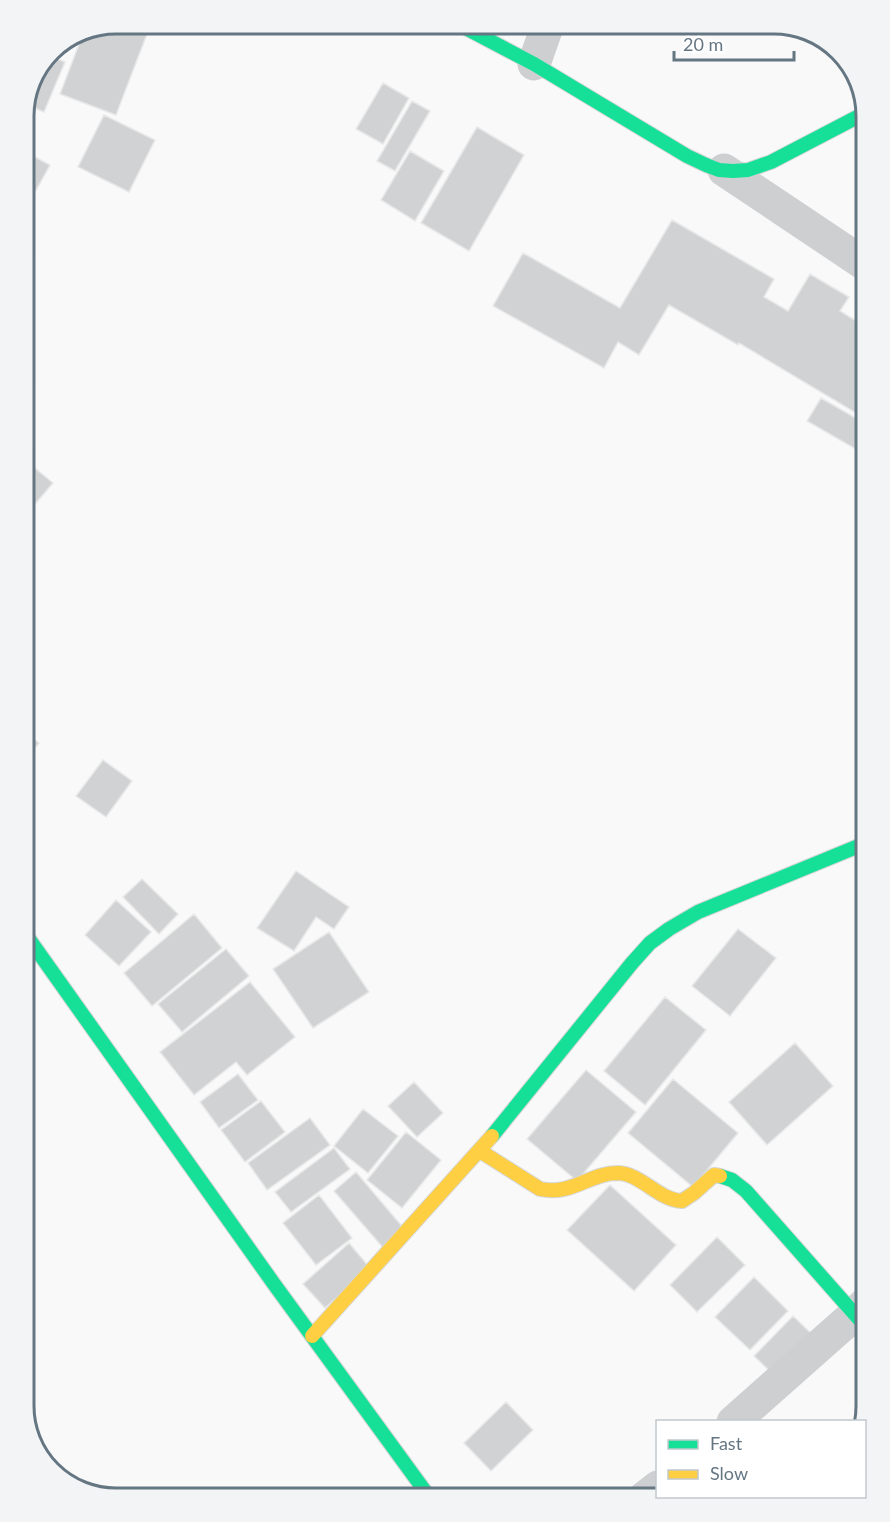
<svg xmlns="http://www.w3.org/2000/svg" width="890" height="1522" font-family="Lato,sans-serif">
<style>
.building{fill:#d0d2d3;stroke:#e8e8e8;stroke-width:1.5}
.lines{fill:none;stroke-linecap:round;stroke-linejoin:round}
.fast-casing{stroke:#d5d6d7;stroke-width:16}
.slow-casing{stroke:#d5d6d7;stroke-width:16}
.street{stroke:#cecfd0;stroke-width:33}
.fast{stroke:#16e098;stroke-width:14}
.slow{stroke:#ffcf43;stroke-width:14}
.rim{fill:none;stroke:#657683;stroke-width:3}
</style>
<rect width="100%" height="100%" fill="#f9f9f9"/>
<path class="building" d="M117,24H121L147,34L116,115L60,94L81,39Z
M49,55L65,62L44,112L27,105Z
M383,83L409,98L383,144L356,129Z
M412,101L430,111L395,171L377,161Z
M104,115L155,140L129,192L78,167Z
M477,127L524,155L469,251L421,223Z
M24,151L50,165L24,212Z
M410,151L444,171L415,221L381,200Z
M672,220L774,279L764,297L788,311L810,274L849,297L840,311L866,327V419L739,343L738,345L669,305L639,355L618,342L604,368L493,306L523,253L620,308Z
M821,398L866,424V455L807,421Z
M24,459L53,483L24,517Z
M24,731L39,743L24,761Z
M103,760L132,781L106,817L76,796Z
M296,871L349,907L334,929L316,917L294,951L257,928Z
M142,879L178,914L159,934L123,897Z
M116,900L151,932L119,966L85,935Z
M194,914L222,948L152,1006L124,973Z
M738,929L776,958L730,1016L692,986Z
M329,932L369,992L313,1028L273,969Z
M226,949L249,976L182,1032L158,1004Z
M250,982L295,1037L247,1075L236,1062L194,1095L160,1052Z
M665,997L706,1030L645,1105L604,1071Z
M795,1043L833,1086L767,1145L729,1102Z
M586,1070L636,1112L577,1181L527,1139Z
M238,1074L258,1100L219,1128L200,1102Z
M673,1079L738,1133L693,1187L628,1133Z
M414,1082L443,1113L417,1137L388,1106Z
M261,1101L285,1132L245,1162L221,1130Z
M363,1109L398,1136L368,1173L334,1146Z
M310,1118L330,1145L267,1190L248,1163Z
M406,1132L441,1160L402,1208L367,1180Z
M334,1148L350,1169L291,1212L275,1192Z
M356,1172L406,1231L385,1250L334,1191Z
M610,1185L676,1245L634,1291L567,1230Z
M319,1195L352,1238L316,1265L283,1223Z
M717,1237L745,1265L697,1312L670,1285Z
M349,1243L370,1268L325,1308L303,1284Z
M754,1277L788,1311L750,1350L715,1317Z
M793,1316L817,1339L778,1379L754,1356Z
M866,1397V1406L863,1417L855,1410Z
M506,1402L533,1430L491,1471L464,1443Z
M689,1496H749L751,1498H688Z"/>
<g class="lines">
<defs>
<path id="fast" d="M458,24L534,64L687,156L706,165L719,170L733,171L748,170L771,162L865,113
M24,932L274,1284L430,1498
M492,1136L632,963L650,943L669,929L698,912L866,843
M720,1176L732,1180L746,1191L866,1327"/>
<path id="slow" d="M480,1151L540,1189C572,1196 589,1173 618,1173C642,1174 658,1200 682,1201L694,1193L714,1175L720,1176
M312,1336L492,1136"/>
</defs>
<use href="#fast" class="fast-casing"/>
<use href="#slow" class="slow-casing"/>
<path class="street" d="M534,64L548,24
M724,170L866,265
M733,1422L854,1315L866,1303
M644,1498L658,1487"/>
<use href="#fast" class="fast"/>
<use href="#slow" class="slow"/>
</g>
<path d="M0 0H890V1522H0ZM116 34H774A82 82 0 0 1 856 116V1406A82 82 0 0 1 774 1488H116A82 82 0 0 1 34 1406V116A82 82 0 0 1 116 34Z" fill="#f3f4f5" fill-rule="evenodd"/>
<path class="rim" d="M116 34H774A82 82 0 0 1 856 116V1406A82 82 0 0 1 774 1488H116A82 82 0 0 1 34 1406V116A82 82 0 0 1 116 34Z"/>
<rect x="656" y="1420" width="210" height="78" fill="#ffffff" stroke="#c1c8cd" stroke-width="1.5"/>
<rect x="668" y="1440" width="30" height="9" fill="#16e098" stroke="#c1c8cd" stroke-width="1.5"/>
<text x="710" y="1450" font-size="18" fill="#657683">Fast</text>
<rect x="668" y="1470" width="30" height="9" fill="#ffcf43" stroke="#c1c8cd" stroke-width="1.5"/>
<text x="710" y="1480" font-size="18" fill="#657683">Slow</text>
<path d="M674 51v9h120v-9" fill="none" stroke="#657683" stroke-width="3"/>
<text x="683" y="51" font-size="18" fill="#657683" stroke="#ffffff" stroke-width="4.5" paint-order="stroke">20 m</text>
</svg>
